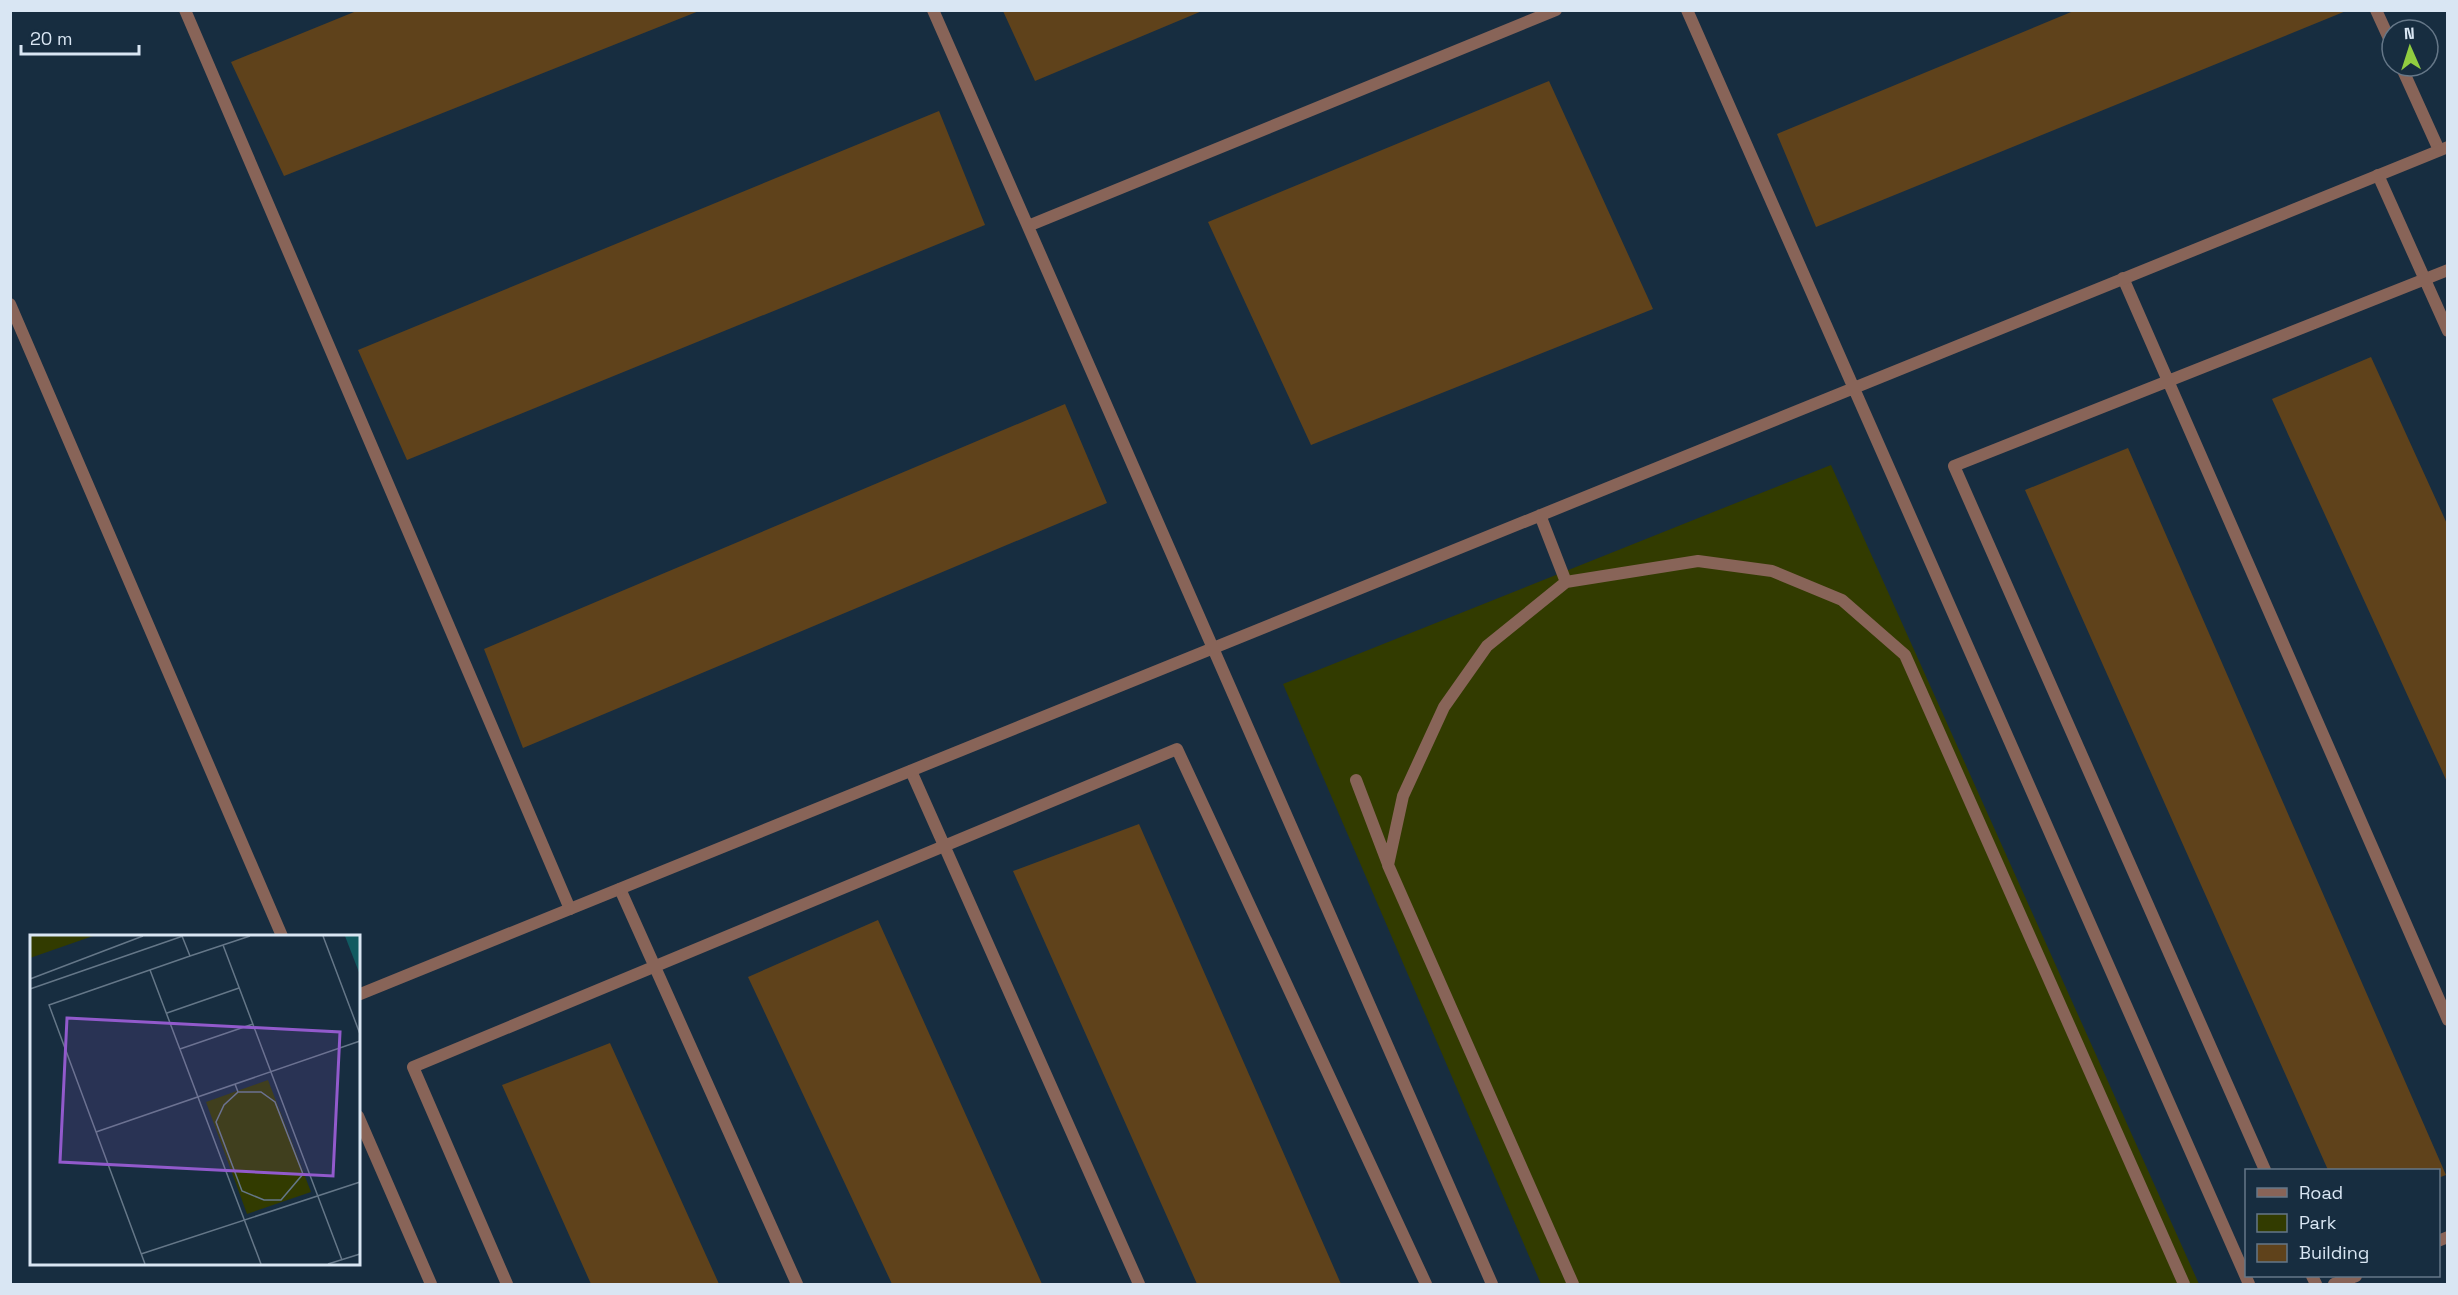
<svg xmlns="http://www.w3.org/2000/svg" width="2458" height="1295" font-family="'Space Grotesk',sans-serif">
<style>
.green{fill:#323b00}
.building{fill:#5f421b}
.lines{fill:none;stroke-linecap:round;stroke-linejoin:round}
.service{stroke:#886458;stroke-width:12}
.minor{stroke:#886458;stroke-width:12}
.inset-road{fill:none;stroke:#657788;stroke-width:1.5}
.view{fill:#925acc;fill-opacity:0.15;stroke:#925acc;stroke-width:3}
.inset-edge{fill:none;stroke:#d9e6f3;stroke-width:3}
</style>
<rect width="100%" height="100%" fill="#172d40"/>
<path class="green" d="M1831,465L2199,1284H1541L1283,684Z"/>
<path class="building" d="M359,10H699V11L284,176L231,62Z
M2076,10L2346,11L1816,227L1777,134Z
M1003,11H1202L1035,81Z
M1549,81L1653,309L1311,445L1208,222Z
M939,111L985,225L407,460L358,350Z
M2371,357L2448,526V784L2272,399Z
M1065,404L1107,503L523,748L484,649Z
M2128,448L2446,1175L2438,1178V1170H2328L2025,490Z
M1139,824L1341,1284H1197L1013,871Z
M878,920L1042,1284H892L748,977Z
M610,1043L719,1284H591L502,1085Z"/>
<g class="lines">
<path class="service" d="M185,10L570,909
M2376,10L2392,45
M2401,66L2439,150
M2378,175L2448,331
M2123,278L2448,1020
M911,771L1139,1284
M620,889L797,1284
M2265,1170L1954,466L2448,270
M2438,1241L2448,1237
M2312,1276L2316,1284
M507,1284L413,1067L1177,749L1426,1284
M2334,1284L2356,1276"/>
<path class="minor" d="M933,10L1492,1284
M1687,10L2249,1284
M1028,226L1556,10
M10,304L282,936
M1540,515L1566,582
M1356,780L1388,864
M358,995L2448,147
M358,1116L431,1284
M1573,1284L1388,865L1403,796L1444,707L1487,646L1566,582L1698,561L1772,571L1842,600L1905,655L2184,1284"/>
</g>
<g transform="translate(30 935)">
<rect width="330" height="330" fill="#172d40"/>
<path d="M0,1H63L0,23ZM238,145L281,257L217,279L176,167Z" fill="#323b00"/>
<path d="M315,1H330V40Z" fill="#115a61"/>
<path class="inset-road" d="M293,1L330,99M193,10L312,325M160,21L220,1M120,35L231,329M0,44L113,1M0,54L153,1M137,78L209,53M150,114L223,89M205,149L208,157L194,170L186,187L212,256L234,265H251L273,239L245,167L231,157H208M66,197L330,106M111,319L330,247M115,329L19,70L160,21L152,1M298,329L330,319"/>
<path class="view" d="M37,83L310,97L303,241L30,227Z"/>
<rect width="330" height="330" class="inset-edge"/>
</g>
<rect width="2458" height="1295" fill="none" stroke="#d9e6f3" stroke-width="24"/>
<rect x="2245" y="1169" width="195" height="108" fill="#172d40" stroke="#657788" stroke-width="1.5"/>
<rect x="2257" y="1188" width="30" height="9" fill="#886458" stroke="#657788" stroke-width="1.5"/>
<text x="2299" y="1199" font-size="18" fill="#d9e6f3">Road</text>
<rect x="2257" y="1214" width="30" height="18" fill="#323b00" stroke="#657788" stroke-width="1.5"/>
<text x="2299" y="1229" font-size="18" fill="#d9e6f3">Park</text>
<rect x="2257" y="1244" width="30" height="18" fill="#5f421b" stroke="#657788" stroke-width="1.5"/>
<text x="2299" y="1259" font-size="18" fill="#d9e6f3">Building</text>
<g transform="translate(2410 48) rotate(357)"><circle r="28" fill="#172d40" stroke="#657788" stroke-width="1.5"/>
<path d="M0-4.5L10 22L0 15L-10 22Z" fill="#91cd40"/>
<text y="-9" font-size="16" font-weight="bold" text-anchor="middle" fill="#d9e6f3">N</text>
</g>
<path d="M21 45v9h118v-9" fill="none" stroke="#d9e6f3" stroke-width="3"/>
<text x="30" y="45" font-size="18" fill="#d9e6f3" stroke="#172d40" stroke-width="4.5" paint-order="stroke">20 m</text>
</svg>
